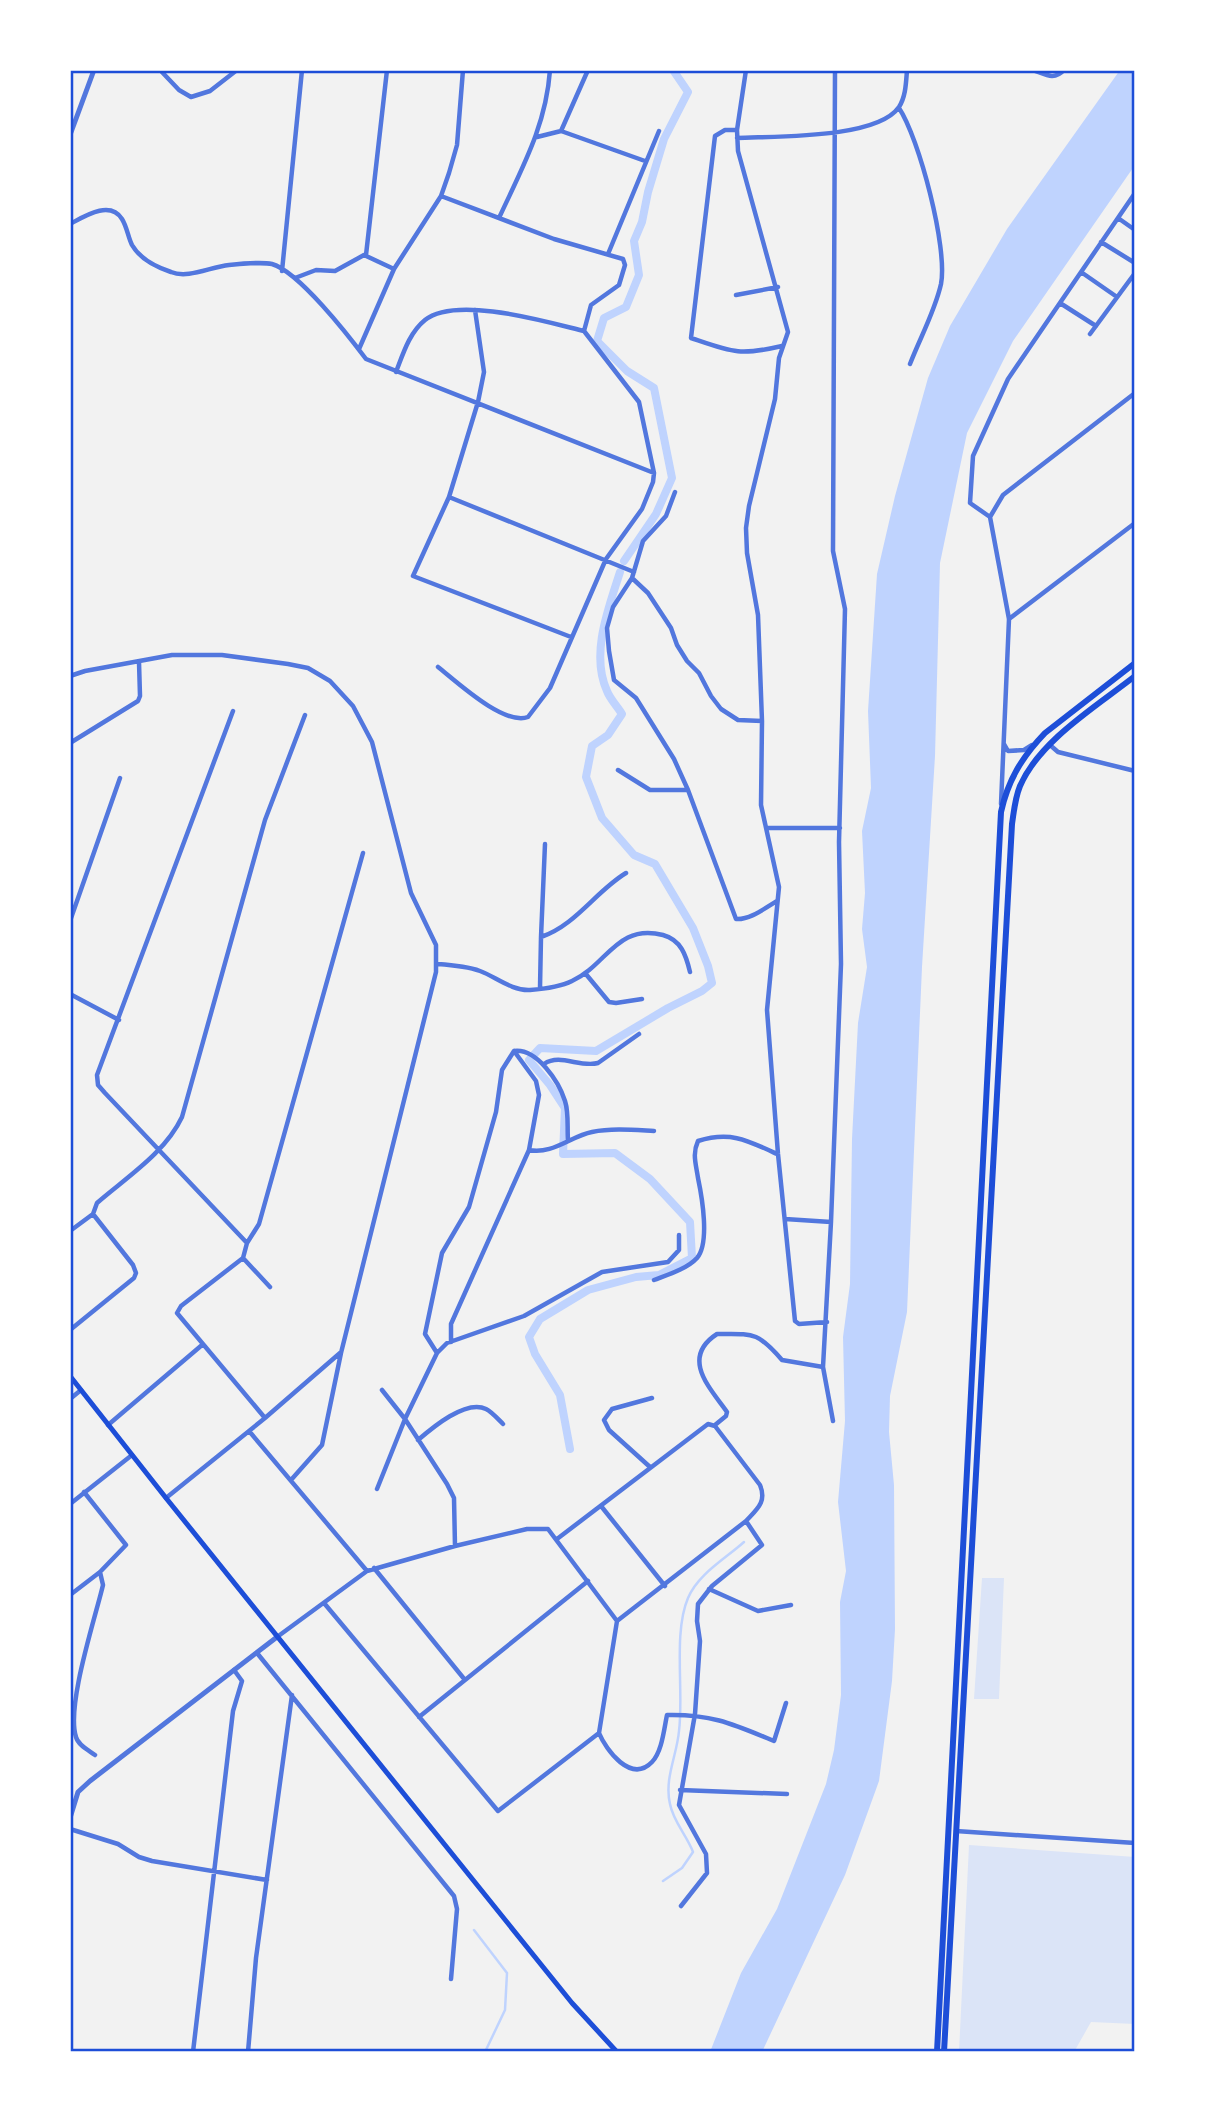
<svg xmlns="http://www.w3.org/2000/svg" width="1205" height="2122" font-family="'PT Sans',sans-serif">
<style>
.green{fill:#dbe4f7}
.water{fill:#bfd3fe}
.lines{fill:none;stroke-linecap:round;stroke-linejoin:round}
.stream{stroke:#bfd3fe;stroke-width:2.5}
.canal{stroke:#bfd3fe;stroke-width:8}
.minor{stroke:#5277de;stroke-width:4.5}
.tertiary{stroke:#5277de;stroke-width:5}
.secondary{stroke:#1d4ed8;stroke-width:5}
.primary{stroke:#1d4ed8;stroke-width:6}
.neatline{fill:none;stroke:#1d4ed8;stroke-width:2.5}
</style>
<rect width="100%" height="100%" fill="#f2f2f2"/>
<path class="green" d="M982,1578H1004L999,1699H974Z
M969,1845L1135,1857V2024L1091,2022L1074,2052H959Z"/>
<path class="water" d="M1120,70H1135V165L1013,341L967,433L940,563L935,756L922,967L907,1312L890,1396L889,1432L894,1485L895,1629L892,1681L879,1781L845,1875L762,2052H710L741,1973L777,1909L826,1784L834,1750L841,1695L840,1602L846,1571L838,1502L845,1421L843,1337L850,1284L852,1139L858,1023L867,967L862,929L865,893L862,831L871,788L868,711L877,574L895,496L928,378L950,326L1007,229Z"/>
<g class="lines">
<path class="stream" d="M663,1881L682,1868L693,1852C687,1836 673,1821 670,1804C664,1779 677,1755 679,1731C684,1692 673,1633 688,1598C698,1574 725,1559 744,1542
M474,1930L507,1973L505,2010L485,2052"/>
<path class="canal" d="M624,561L656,514L672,478L654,388L627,371L597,341L604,318L626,307L639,275L634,241L642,222L648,192L664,139L688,92L673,70
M570,1449L560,1395L535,1354L529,1337L540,1319L588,1290L636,1277L659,1275L692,1258L690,1222L650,1179L615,1153L563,1154L565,1108L550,1085L529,1060L540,1048L596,1051L668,1008L702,991L712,983L708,966L693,928L655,864L634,855L602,818L586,777L592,746L608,735L622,714C617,706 610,699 607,691C590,654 609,607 620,572"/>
<path class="minor" d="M746,70L737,130L738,151L788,332L779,358L775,399L749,506L746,528L747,553L758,615L762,721L761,805L779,887L767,1010L778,1154L795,1321L799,1324L827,1322
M1033,70C1045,74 1054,81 1064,70
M161,71L179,90L191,97L210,91L237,70
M899,108C919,138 948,248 941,284C935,311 920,338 910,364
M737,130H725L715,136L691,338C732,352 739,356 782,346
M561,131L588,70
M537,137L561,131L645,161
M737,138C775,136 877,139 899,107C906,96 906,82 907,70
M441,196L554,239L623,259L625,265L619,285L591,305L584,331
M499,218C522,168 546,126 550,70
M1118,218L1135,230
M70,224C85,216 110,200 122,219C127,227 128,237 132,245C140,259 156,267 171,272C188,279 210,267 229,265C238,264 263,262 272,264C299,272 348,335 366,359L654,473
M1101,242L1135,263
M608,254L659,131
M366,255L387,70
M282,271L302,70
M1081,272L1117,297
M295,278L316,270L335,271L364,255L394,269
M736,295L778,287
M1060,303L1096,326
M475,310L484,372L478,402L449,497L413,576L571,637
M1090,334L1135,273
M359,349L394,269L441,196L449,173L457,145L463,70
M396,372C403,354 409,333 425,320C456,295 547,322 584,331
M675,492L666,516L643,541L632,578L613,607L607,628L609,651L614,680L636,698L674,759L688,790L736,919C750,920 765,908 777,901
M449,497L634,572
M990,517L1003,495L1135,393
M632,578L648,593L671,628L677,645L687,661L699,673L711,696L721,709L738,720L762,721
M1009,619L1135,523
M438,667C457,682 504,726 528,717L550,688L606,559L642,509L653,482L654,473L639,402L584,331
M70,676L85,671L172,655H222L288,664L308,668L330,681L353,706L372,742L411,893L436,945V972L341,1353L322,1445L291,1480
M233,711L97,1075L98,1085L105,1093L247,1243
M70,743L138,701L140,696L139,662
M1004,744L1008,751L1024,750L1032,745
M1050,745L1058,752L1135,771
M618,770L650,790H688
M1001,804L1009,619L990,517L970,503L973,456L1008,379L1135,193
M766,828H840
M70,921L120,778
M541,937L545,844
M437,964C451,965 466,966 480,971C496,977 512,991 530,990C543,989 560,987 572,981C607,965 617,923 663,935C681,940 686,955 690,972
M585,973L609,1002L616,1003L642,999
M540,988L541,937C576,925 596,891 626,873
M70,994L119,1020
M514,1051C537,1048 559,1082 565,1101C569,1113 567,1128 568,1140
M544,1064C560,1053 580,1068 598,1063L639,1034
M529,1150C552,1155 571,1136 592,1132C612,1128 634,1130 654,1131
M785,1219L831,1222
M70,1231L93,1214L97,1203C127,1177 165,1153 182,1117L265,820L305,715
M243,1258L270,1287
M654,1280C667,1275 687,1269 697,1258C710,1243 702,1197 698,1178C696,1164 692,1154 698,1141C730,1131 747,1140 777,1154
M70,1330L134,1278L136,1273L133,1265L93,1214
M451,1342V1324L529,1150L539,1095L536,1081L514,1051
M437,1353L425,1334L442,1253L469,1207L496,1112L502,1070L514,1051
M382,1390L405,1419L447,1484L454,1498L455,1546
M70,1399L81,1390
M265,1418L177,1313L181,1306L243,1258L247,1243L259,1224L363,853
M833,1421L823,1367L831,1222L841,964L839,842L845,609L833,551L835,70
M108,1425L202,1345
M715,1425L726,1416L727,1412C710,1388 680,1358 717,1334C753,1334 757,1331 782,1360L823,1367
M249,1431L367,1571
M418,1440C432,1428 466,1399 486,1409C492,1412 498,1419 503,1424
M650,1467L609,1430L604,1420L612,1409L652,1398
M377,1489L405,1419L437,1353L447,1343L524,1316L602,1272L668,1262L679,1250V1235
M166,1498L265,1418L340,1353
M70,1504L132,1455
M601,1506L665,1586
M557,1539L708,1424L715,1426L760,1485C767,1502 757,1509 746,1521L617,1621
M374,1568L465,1680
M709,1589L758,1611L791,1605
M70,1595L100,1572L126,1545L84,1492
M324,1603L498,1811L599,1733
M277,1637L367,1571L455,1546L527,1529H548L617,1621L599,1733C606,1750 631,1784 652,1762C662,1752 664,1729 667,1715C712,1714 733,1724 774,1741L786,1703
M257,1653L454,1896L457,1909L451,1979
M419,1717L588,1581
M95,1755C88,1750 78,1745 76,1737C66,1706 95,1619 103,1585L100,1572
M680,1790L787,1794
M70,1829L118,1844L139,1857L152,1861L267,1880
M956,1831L1135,1843
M681,1906L707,1873L706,1854L679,1805L695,1714L700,1641L697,1621L698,1604L712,1586L762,1545L746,1521
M193,2052L233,1711L242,1681L234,1670
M248,2052L256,1958L292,1695"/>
<path class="tertiary" d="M70,135L94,70
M70,1818L78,1792L90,1781L277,1637"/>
<path class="secondary" d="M70,1376L166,1498L572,2003L617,2052"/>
<path class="primary" d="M937,2052L1001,812C1008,780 1022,757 1045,733L1135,663
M944,2052L1012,824C1014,811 1015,798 1020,786C1040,740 1097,706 1135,676"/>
</g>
<rect width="1205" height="2122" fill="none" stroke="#ffffff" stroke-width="144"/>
<rect x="72" y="72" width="1061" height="1978" class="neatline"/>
</svg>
